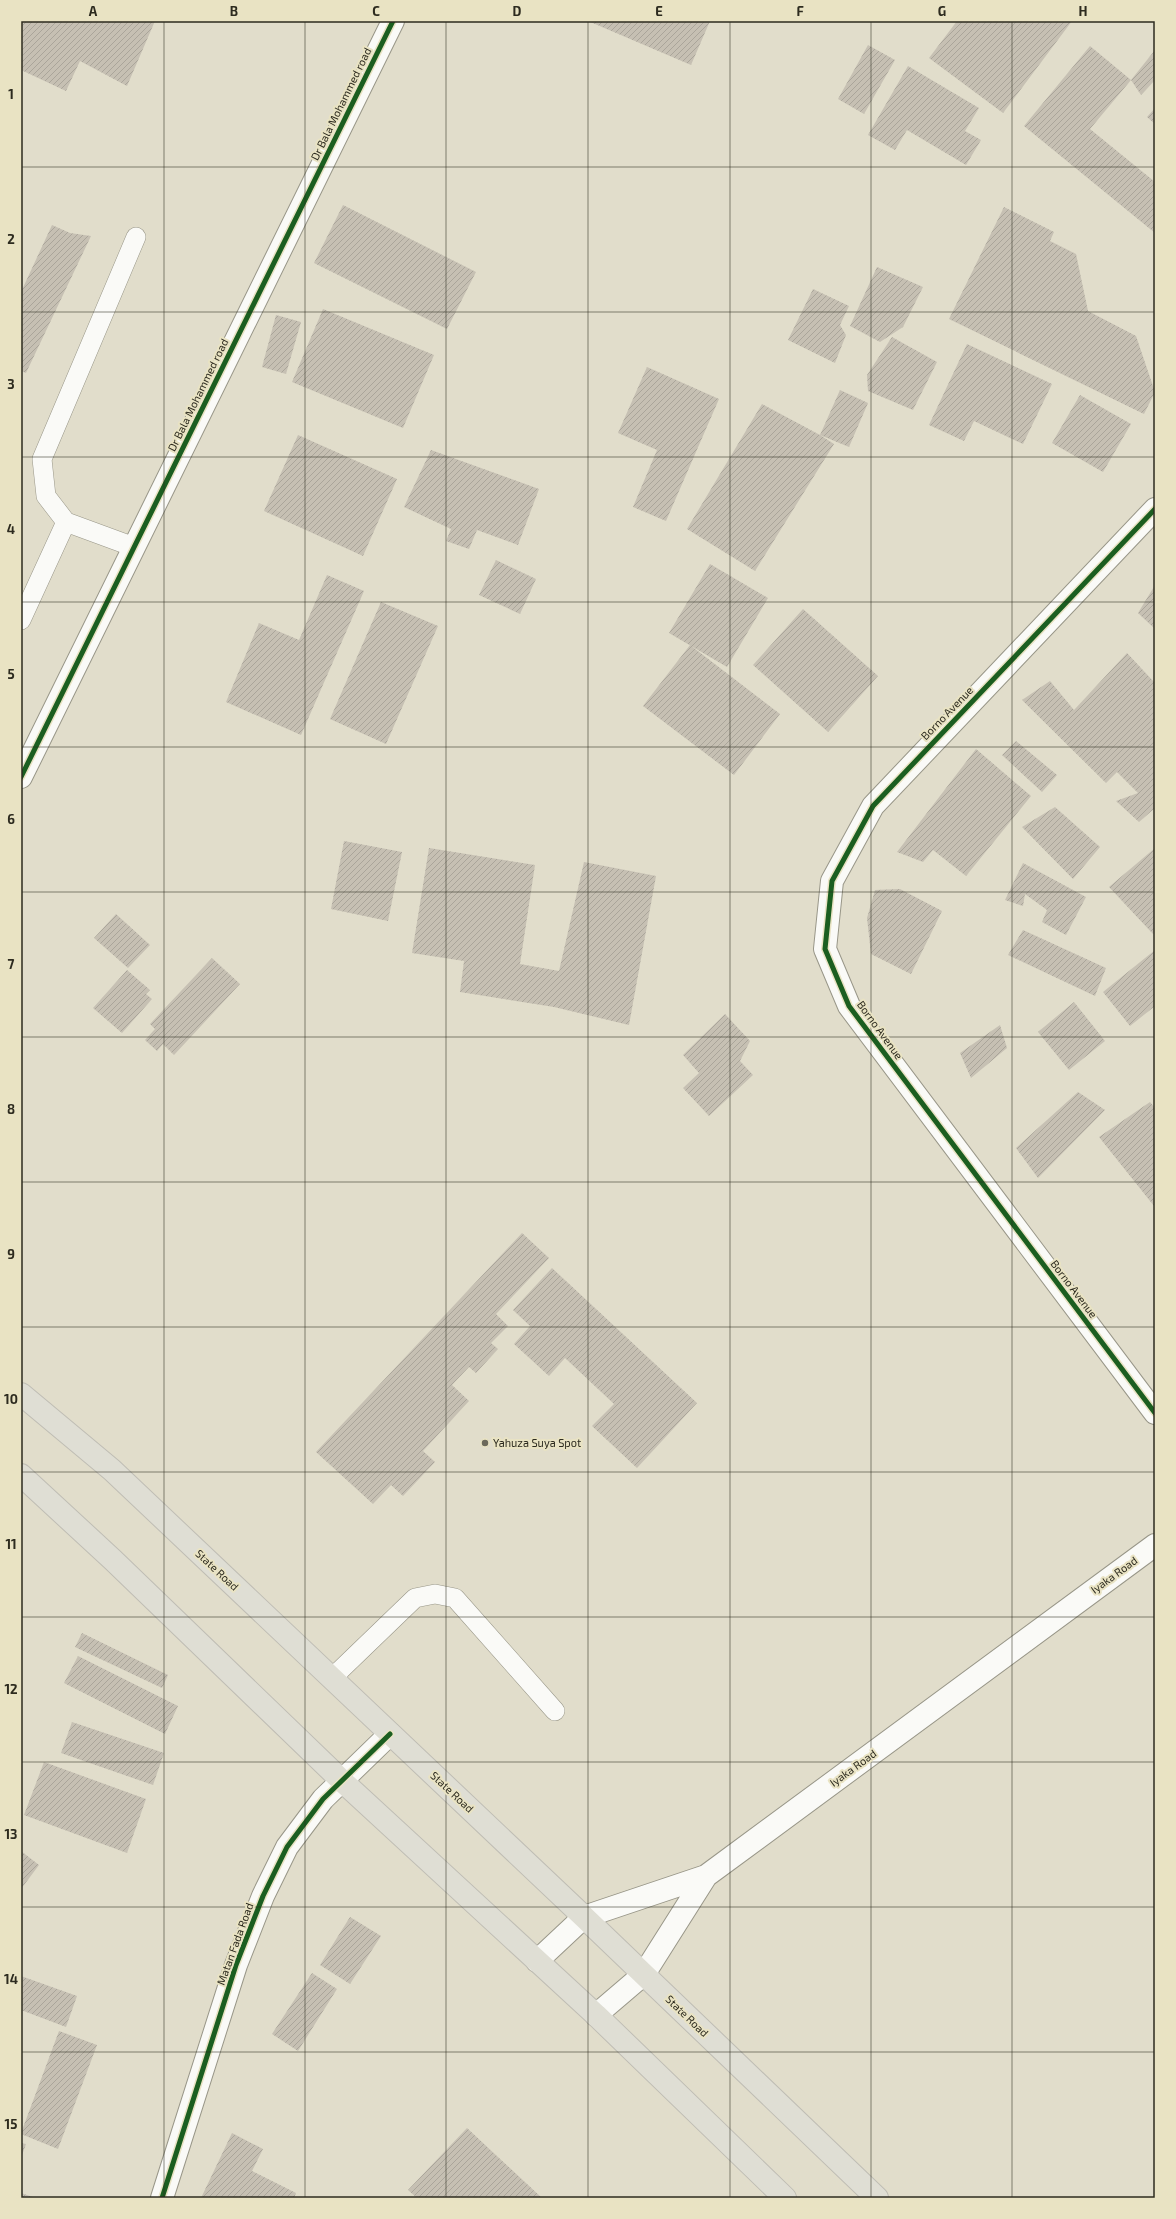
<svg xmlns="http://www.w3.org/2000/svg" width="1176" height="2219" font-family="'Exo 2',sans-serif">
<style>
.building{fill:url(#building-hatch)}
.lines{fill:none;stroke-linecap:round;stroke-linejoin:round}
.service-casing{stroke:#989688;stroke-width:20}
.minor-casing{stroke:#989688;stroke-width:24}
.tertiary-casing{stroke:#989688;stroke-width:24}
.secondary-casing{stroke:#989688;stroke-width:24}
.primary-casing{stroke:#bfbdb4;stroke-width:24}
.service{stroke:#fafaf7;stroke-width:19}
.minor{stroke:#fafaf7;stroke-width:22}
.tertiary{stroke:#fafaf7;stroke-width:22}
.secondary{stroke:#fafaf7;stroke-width:22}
.primary{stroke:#dfded4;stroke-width:22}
.cycleway-casing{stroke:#e9e3c3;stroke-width:8}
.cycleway{stroke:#1b5e20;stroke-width:5}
.grid{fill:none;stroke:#2d2b1f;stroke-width:1;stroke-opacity:0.55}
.poi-dot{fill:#6c695b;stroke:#e9e3c3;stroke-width:1.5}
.labels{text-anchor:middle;stroke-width:4;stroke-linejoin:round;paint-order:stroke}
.street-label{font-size:11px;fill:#2d2b1f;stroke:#e9e3c3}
.poi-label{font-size:11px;fill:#2d2b1f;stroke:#e9e3c3;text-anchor:start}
.neatline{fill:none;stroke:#2d2b1f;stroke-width:1.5}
.grid-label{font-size:13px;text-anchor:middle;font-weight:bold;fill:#2d2b1f}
</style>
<defs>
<pattern id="building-hatch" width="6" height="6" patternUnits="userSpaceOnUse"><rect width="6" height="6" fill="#c6c0b3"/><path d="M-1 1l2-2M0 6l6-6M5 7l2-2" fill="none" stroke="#aaa59a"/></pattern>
</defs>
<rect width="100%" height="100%" fill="#e1ddcb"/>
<path class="building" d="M21,21H155L127,86L80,61L66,91L21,70Z
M588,21H710L691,65Z
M957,21H1072L1003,113L929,58Z
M868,45L895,60L864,114L838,99Z
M1090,46L1131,80L1155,50V80L1141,95L1131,80L1090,129L1155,182V233L1024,126Z
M908,66L979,108L965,131L981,140L966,165L907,130L895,150L868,135Z
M1155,108V124L1147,117Z
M343,205L476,272L447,329L314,263Z
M1004,207L1054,232L1050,241L1076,254L1088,311L1136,336L1155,392L1144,414L949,319Z
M52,225L70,233L91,236L26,373L21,371V292Z
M877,267L923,287L903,327L880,342L850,326Z
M813,289L849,306L840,325L846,335L835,363L788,340Z
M323,309L434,355L403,428L292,382Z
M276,315L301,322L286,374L262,367Z
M892,337L937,362L913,410L868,391L867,375Z
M967,344L1052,384L1023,444L974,421L964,441L929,425Z
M647,367L719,399L666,521L633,507L657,450L618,433Z
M840,390L868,403L849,447L820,435Z
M1080,395L1131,424L1103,472L1052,443Z
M762,404L820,435L834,444L755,571L687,529Z
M298,435L397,479L363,556L264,511Z
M431,450L539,489L518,545L477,530L469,549L446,541L451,529L404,507Z
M496,560L536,579L520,614L479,595Z
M710,564L768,598L727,667L669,633Z
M327,575L364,591L301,735L226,702L259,623L299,640Z
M1155,585V629L1138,613Z
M381,602L438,626L386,744L330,719Z
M803,609L878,676L828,732L753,665Z
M690,645L780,714L734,775L643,706Z
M1127,653L1155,683V808L1139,822L1116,801L1138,793L1117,772L1106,783L1022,700L1050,681L1074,710Z
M1016,741L1057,775L1042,792L1002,755Z
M976,749L1031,796L966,876L933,850L923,862L897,852Z
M1055,807L1100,847L1073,879L1022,827Z
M344,841L402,852L388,921L331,909Z
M429,848L535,865L520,964L559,971L584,862L656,876L629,1025L554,1007L460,992L464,961L412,953Z
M1155,848V933L1153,934L1109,887Z
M1023,863L1086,897L1066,935L1042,922L1047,910L1025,894L1023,906L1005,900Z
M900,889L942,911L911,974L871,954L867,918L875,890Z
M116,914L150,945L128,968L94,938Z
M1023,930L1106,968L1095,996L1008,955Z
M1155,950V1006L1130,1026L1103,992Z
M212,958L240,984L174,1055L163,1044L157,1051L145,1040L155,1029L150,1024Z
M127,970L150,990L146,994L152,999L122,1033L93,1008Z
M1074,1002L1105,1041L1069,1070L1038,1032Z
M725,1014L750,1041L740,1061L753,1075L709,1116L683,1088L699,1073L683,1055Z
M1000,1025L1007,1048L971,1078L960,1053Z
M1078,1092L1105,1110L1038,1178L1016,1148Z
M1150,1102L1155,1108L1154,1206L1099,1137Z
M522,1233L549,1258L496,1314L508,1326L491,1343L498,1349L476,1373L469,1367L452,1385L469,1401L423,1451L435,1462L403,1496L391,1485L373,1504L316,1452Z
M552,1268L697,1403L637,1468L592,1426L614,1404L565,1358L549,1376L514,1344L530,1326L513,1310Z
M82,1633L168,1675L162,1688L75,1647Z
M78,1656L178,1706L165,1734L64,1683Z
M72,1722L164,1753L153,1785L61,1753Z
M44,1762L146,1799L127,1853L24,1815Z
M21,1851L39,1865L21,1889Z
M350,1917L381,1936L350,1984L320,1965Z
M312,1973L337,1989L298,2051L272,2034Z
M21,1976L77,1996L66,2027L21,2010Z
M59,2031L97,2045L58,2149L21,2134V2133Z
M467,2128L542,2198H417L408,2190Z
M232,2133L263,2149L252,2171L296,2193L294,2198H201Z
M21,2143L26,2144L21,2158Z
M21,2193L36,2198H21Z"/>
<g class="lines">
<defs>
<path id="service" d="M134,547L66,522L46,496L42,459L136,237
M21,620L66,522
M332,1678L415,1598L435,1594L455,1598L555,1711"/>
<path id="minor" d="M1155,509L873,806L832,881L825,949L849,1006L1155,1413
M21,777L393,21"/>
<path id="tertiary" d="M162,2198L236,1965L263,1896L287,1847L323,1799L390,1734"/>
<path id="secondary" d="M537,1961L584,1917L706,1876L1155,1545
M596,2015L644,1974L706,1876"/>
<path id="primary" d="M21,1394L112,1470L584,1917L877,2198
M21,1475L113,1560L341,1780L596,2015L785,2198"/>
</defs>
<use href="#service" class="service-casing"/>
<use href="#minor" class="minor-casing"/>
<use href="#tertiary" class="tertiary-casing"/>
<use href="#secondary" class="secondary-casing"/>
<use href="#primary" class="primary-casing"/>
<use href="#service" class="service"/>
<use href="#minor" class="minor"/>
<use href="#tertiary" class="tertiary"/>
<use href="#secondary" class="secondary"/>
<use href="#primary" class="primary"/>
<defs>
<path id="cycleway" d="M1155,509L873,806L832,881L825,949L849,1006L1155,1413
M21,777L393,21
M162,2198L236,1965L263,1896L287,1847L323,1799L390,1734"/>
</defs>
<use href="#cycleway" class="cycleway-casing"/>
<use href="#cycleway" class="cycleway"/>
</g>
<path class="grid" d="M164,21V2198M305,21V2198M446,21V2198M588,21V2198M730,21V2198M871,21V2198M1012,21V2198M21,167H1155M21,312H1155M21,457H1155M21,602H1155M21,747H1155M21,892H1155M21,1037H1155M21,1182H1155M21,1327H1155M21,1472H1155M21,1617H1155M21,1762H1155M21,1907H1155M21,2052H1155"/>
<circle class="poi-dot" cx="485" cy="1443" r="4"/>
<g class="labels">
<g class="street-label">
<text transform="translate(341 104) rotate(-64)" y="4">Dr Bala Mohammed road</text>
<text transform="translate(198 395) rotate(-64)" y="4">Dr Bala Mohammed road</text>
<text transform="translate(947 713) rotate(-46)" y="4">Borno Avenue</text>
<text transform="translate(880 1030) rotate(54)" y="4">Borno Avenue</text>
<text transform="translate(1074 1289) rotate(53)" y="4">Borno Avenue</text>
<text transform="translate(217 1570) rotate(43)" y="4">State Road</text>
<text transform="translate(1114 1575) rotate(-36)" y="4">Iyaka Road</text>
<text transform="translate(853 1768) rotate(-36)" y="4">Iyaka Road</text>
<text transform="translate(452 1792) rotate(43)" y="4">State Road</text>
<text transform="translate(235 1944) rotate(-70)" y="4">Matan Fada Road</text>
<text transform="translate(687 2016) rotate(44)" y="4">State Road</text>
</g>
<g class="poi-label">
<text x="493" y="1447">Yahuza Suya Spot</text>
</g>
</g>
<rect width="1176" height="2219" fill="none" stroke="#e9e3c3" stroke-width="44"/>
<rect x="22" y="22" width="1132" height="2175" class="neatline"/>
<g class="grid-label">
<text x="93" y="16">A</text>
<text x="234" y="16">B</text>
<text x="376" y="16">C</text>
<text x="517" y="16">D</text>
<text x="659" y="16">E</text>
<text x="800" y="16">F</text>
<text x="942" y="16">G</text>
<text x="1083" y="16">H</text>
<text x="11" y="99">1</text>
<text x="11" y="244">2</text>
<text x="11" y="389">3</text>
<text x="11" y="534">4</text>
<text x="11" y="679">5</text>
<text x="11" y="824">6</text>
<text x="11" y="969">7</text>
<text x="11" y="1114">8</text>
<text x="11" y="1259">9</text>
<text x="11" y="1404">10</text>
<text x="11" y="1549">11</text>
<text x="11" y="1694">12</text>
<text x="11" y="1839">13</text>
<text x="11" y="1984">14</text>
<text x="11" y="2129">15</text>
</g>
</svg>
